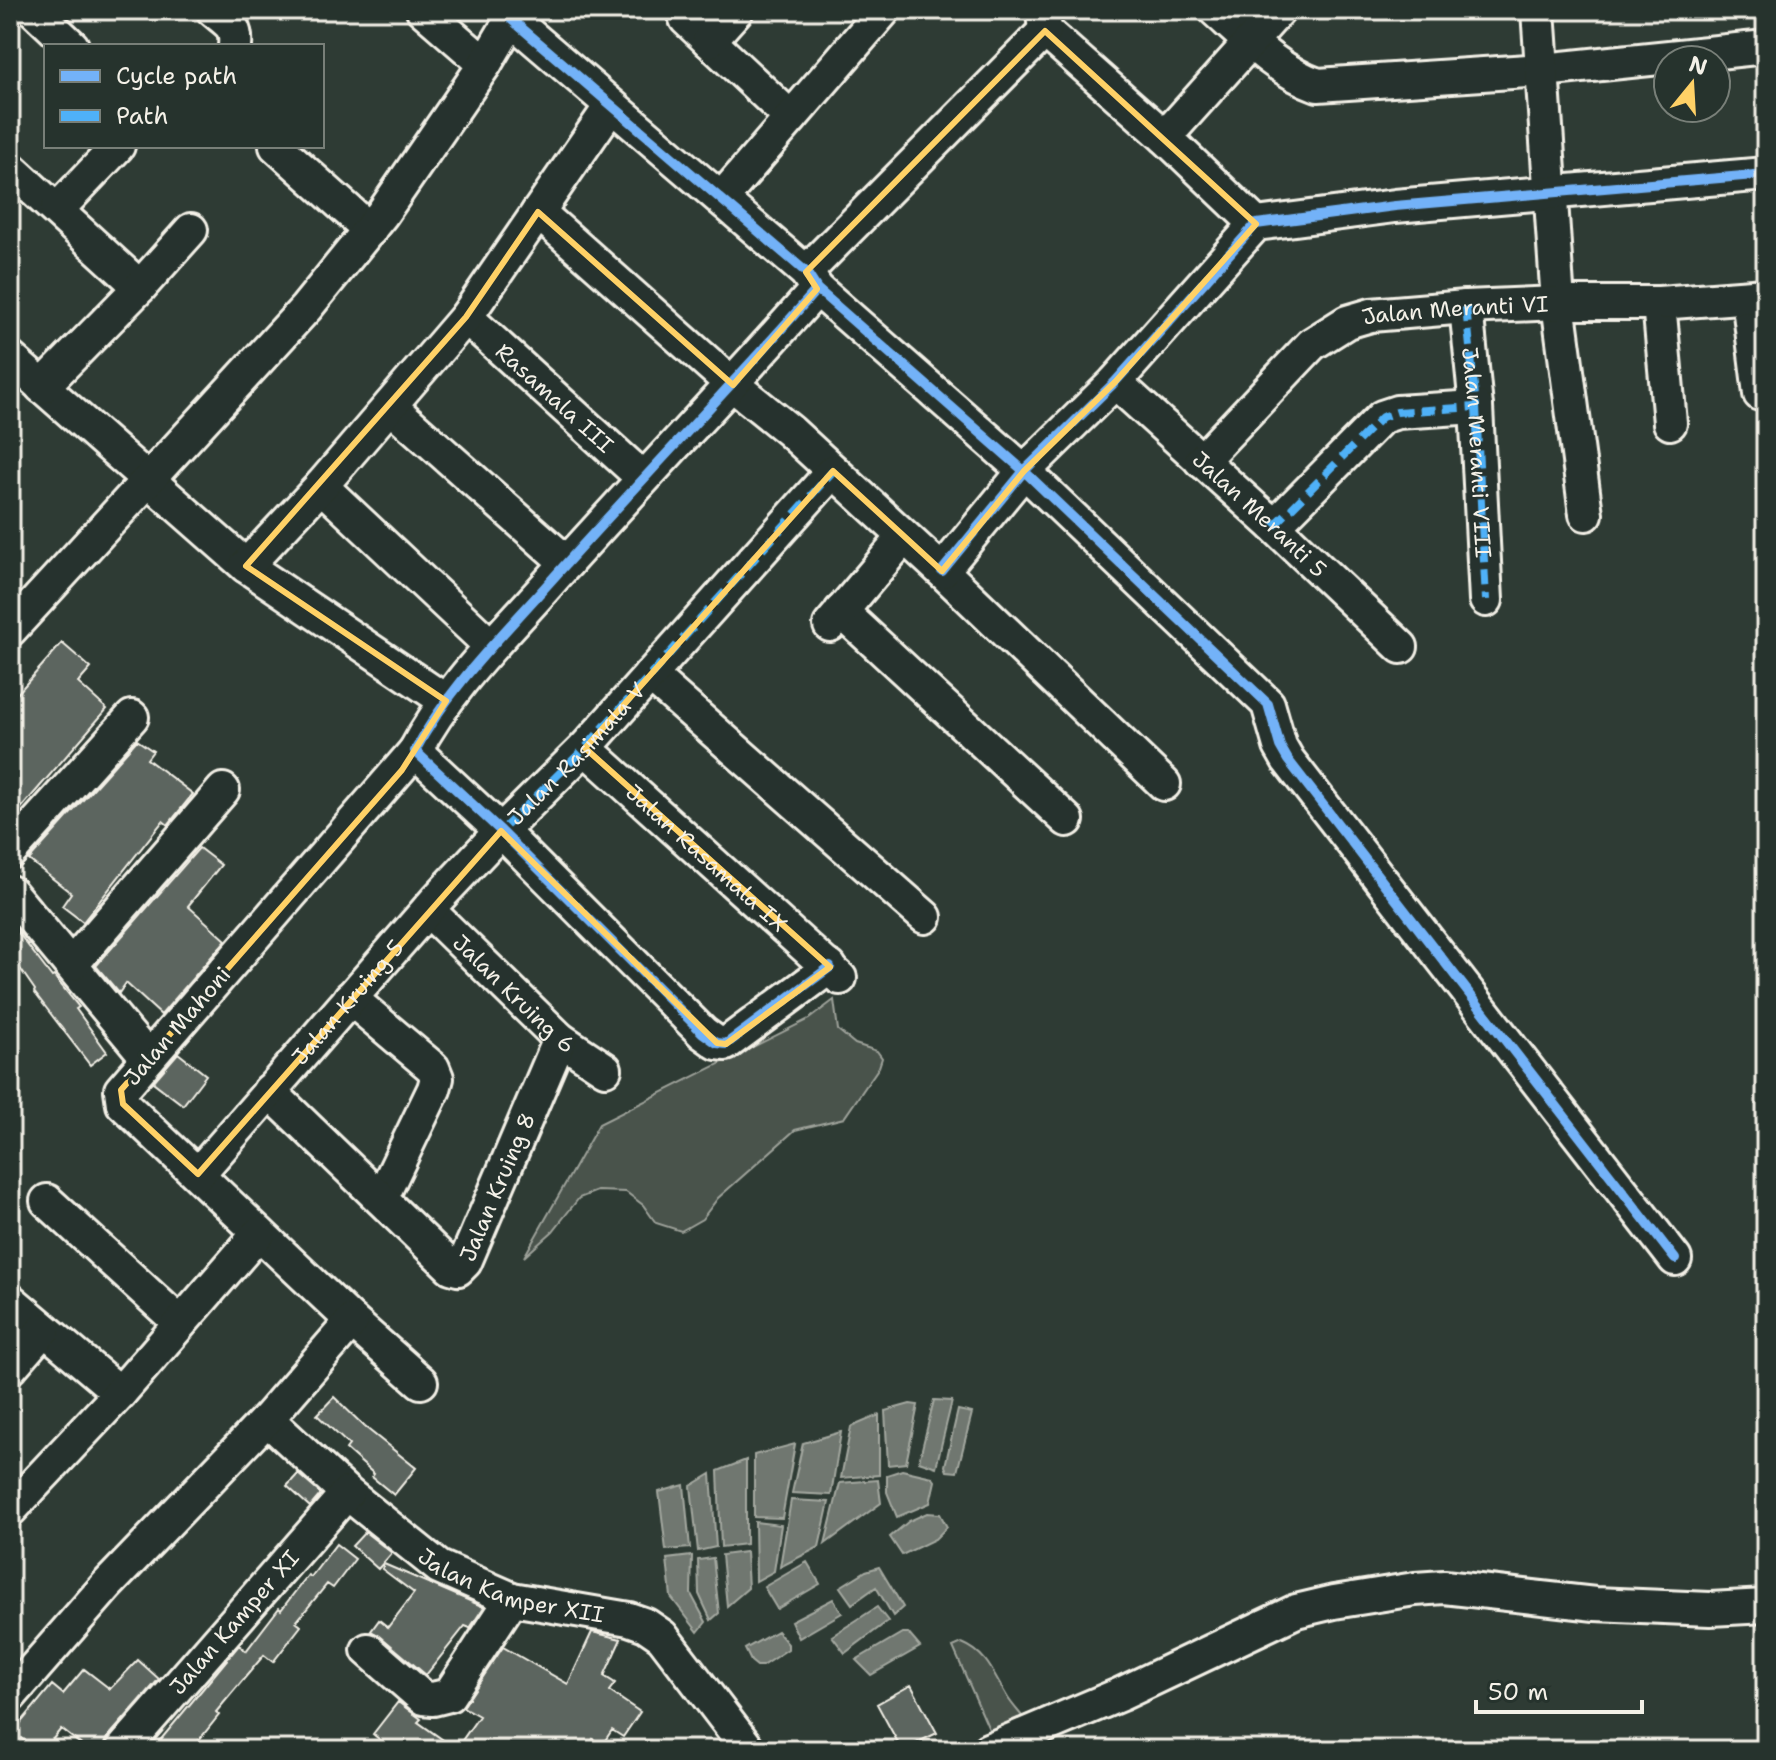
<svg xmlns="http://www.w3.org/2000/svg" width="1776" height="1760" font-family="'Shantell Sans',sans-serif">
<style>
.green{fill:#48524c;stroke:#9ea29a;stroke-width:2}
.water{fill:#6f7770;stroke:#a4a8a0;stroke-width:2}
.building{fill:#5c655e;stroke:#f4f1e8;stroke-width:2}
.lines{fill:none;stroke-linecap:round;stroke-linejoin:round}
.minor-casing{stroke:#f4f1e8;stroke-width:38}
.minor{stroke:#26332d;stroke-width:32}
.quiet{stroke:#4fb1f8;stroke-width:8;stroke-dasharray:16 8;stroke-linecap:butt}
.cycleway-casing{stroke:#26332d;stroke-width:15}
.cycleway{stroke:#73b2f8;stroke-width:10}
.marked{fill:none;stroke:#ffd166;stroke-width:6;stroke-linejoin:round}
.labels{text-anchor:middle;stroke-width:7;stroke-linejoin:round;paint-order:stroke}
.street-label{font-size:22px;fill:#f4f1e8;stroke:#26332d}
</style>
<rect width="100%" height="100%" fill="#2e3b34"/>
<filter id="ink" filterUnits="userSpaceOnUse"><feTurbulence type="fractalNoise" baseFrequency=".0125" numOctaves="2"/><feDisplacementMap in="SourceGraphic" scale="16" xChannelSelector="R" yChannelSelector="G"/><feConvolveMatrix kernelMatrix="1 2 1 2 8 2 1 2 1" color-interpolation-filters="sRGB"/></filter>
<g filter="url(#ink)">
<path class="green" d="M834,1000L838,1030L855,1044L877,1051L882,1058L879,1067L844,1118L795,1130L718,1198L702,1219L681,1231L656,1223L643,1205L626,1192L597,1191L579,1198L553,1231L524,1257L599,1124L809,1019Z
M962,1643C989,1654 994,1676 1008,1698C1013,1706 1020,1713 1025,1720L991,1734L953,1647Z"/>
<path class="water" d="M934,1400L952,1401L936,1467L919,1461Z
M910,1404L918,1405L906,1463L888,1465L885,1411Z
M958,1410L972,1413L957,1472L947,1471L945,1466Z
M879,1415V1475L841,1478L851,1427Z
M841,1432L831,1495L792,1493L803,1443Z
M795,1444L782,1518L754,1517V1455Z
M746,1460V1544L721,1547L718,1471Z
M902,1470L932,1477L935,1481L930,1503L897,1517L887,1492V1475Z
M711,1474L716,1547L698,1551L691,1486Z
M878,1480L881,1503L825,1544L840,1483Z
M684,1485L690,1548L666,1550L659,1492Z
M791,1500L829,1502L819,1547L780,1567Z
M927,1513L940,1514L947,1527L935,1539L902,1555L890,1537L909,1521Z
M755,1522L781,1525L774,1571L756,1581Z
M746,1552L748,1588L727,1606L722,1555Z
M692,1556L691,1594L706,1622L698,1632L671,1597L667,1559Z
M713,1558L719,1613L711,1620L699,1594L698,1560Z
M807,1562L820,1584L777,1609L764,1587Z
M879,1567L903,1607L893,1616L876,1587L852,1604L840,1587L866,1571Z
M833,1599L842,1613L799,1638L791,1621Z
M877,1607L888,1621L845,1653L832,1636Z
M777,1631L788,1644V1649L762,1666H757L751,1661L745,1649Z
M902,1633H908L920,1647L871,1675L856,1660Z"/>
<path class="building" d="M62,643L91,668L78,683L107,709L10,821V702Z
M137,740L153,751L147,759L193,794L168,825L163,821L83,922L62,906L71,893L29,860Z
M199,848L221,865L188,906L226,940L161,1015L126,983L119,993L96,966Z
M10,922L52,977L54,976L79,1007L76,1009L107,1052L90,1065L34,992L35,990L10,954Z
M178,1053L206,1075L183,1105L153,1082Z
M334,1397L365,1427L416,1468L394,1495L372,1477L374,1474L346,1449L349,1445L317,1415Z
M298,1474L321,1494L310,1507L287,1486Z
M365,1532L392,1553L378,1569L352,1546Z
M336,1544L355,1559L333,1588L327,1584L296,1622L301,1626L273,1662L264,1655L216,1712L219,1715L191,1750H152L239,1645L246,1651L279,1608L281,1610L308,1575L311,1577Z
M384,1564L484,1607L470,1628L465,1626L426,1675L380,1636L371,1631L379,1620L388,1627L414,1593L382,1569Z
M592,1632L621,1639L604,1676L615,1683L609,1691L640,1712L623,1737L612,1730L602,1745L593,1739L586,1750H392L373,1734L398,1702L421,1719L418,1722L456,1749L479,1716L463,1707L503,1647L568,1684Z
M138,1660L159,1679L108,1737L104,1750H88L61,1729L44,1750H36L13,1732L52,1685L63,1694L84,1669L110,1689Z
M911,1685L937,1733L902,1750L877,1704Z"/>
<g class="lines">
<defs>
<g id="minor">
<path d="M34,10L72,46"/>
<path d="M213,10C228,23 237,25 235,46"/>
<path d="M423,10L485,64"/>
<path d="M684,10L686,19L791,118"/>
<path d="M1215,10C1245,37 1279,72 1318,85L1543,70L1766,47"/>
<path d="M1538,10L1558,303L1586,514"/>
<path d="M1043,12L1045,31L1165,137L1256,224"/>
<path d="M511,19L806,272L817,289L1024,471L1115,382L1256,224L1395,206L1766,174"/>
<path d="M709,41L737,10"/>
<path d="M1165,137L1279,10"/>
<path d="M276,146L370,230"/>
<path d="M10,168L140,287"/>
<path d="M722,198L884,10"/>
<path d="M57,210L118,146"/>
<path d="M538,212L733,385L790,431L942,571L1164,784"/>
<path d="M806,272L1045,31"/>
<path d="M817,289C729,389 636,485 547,585C500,638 448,688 415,751L501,831L703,1033L717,1043L726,1044L830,967"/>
<path d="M1748,297L1760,394"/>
<path d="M1659,303L1670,423"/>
<path id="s1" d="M1466,307L1476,407L1486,600"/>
<path id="s2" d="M466,317L643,478"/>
<path d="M10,358L246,566L446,701"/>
<path id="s3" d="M1115,382L1274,526L1401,647"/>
<path d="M42,387L140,287L191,230"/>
<path d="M390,406L567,563"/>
<path id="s4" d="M1201,461L1312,344L1347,322L1371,315L1466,307L1558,303H1659L1766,295"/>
<path d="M321,486L491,646"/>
<path d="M1274,526L1382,417L1397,412L1476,407"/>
<path d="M246,566L321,486L466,317L611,106"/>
<path d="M942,571L1024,471L1268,704L1280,746L1288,760L1675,1259"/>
<path d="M841,611L1067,820"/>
<path d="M830,625L904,537"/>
<path d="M10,630L306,308L382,214L485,64L517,10"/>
<path d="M650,675L925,917"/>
<path id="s5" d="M585,748L840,978"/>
<path d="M415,751L121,1090L123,1104L352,1321L421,1382"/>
<path d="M10,852L132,717"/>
<path d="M10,892L148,1058"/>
<path id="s6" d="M428,910L560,1039L605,1069"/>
<path d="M72,964L223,790"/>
<path d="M350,998L433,1068L437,1078L434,1089L381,1199"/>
<path id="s7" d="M269,1091L451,1267L458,1269L465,1262L560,1039"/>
<path id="s8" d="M198,1174L437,899L501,831L585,748L833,471"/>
<path d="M47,1201L180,1323"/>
<path d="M10,1300L120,1393"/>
<path d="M10,1368L44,1329"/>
<path id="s9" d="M267,1419L347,1493L439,1567L512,1599L629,1619L646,1625L662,1636L749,1750"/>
<path d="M10,1510L120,1393L259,1233"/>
<path d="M368,1650L423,1698L433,1699L449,1695L512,1599"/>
<path d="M10,1696L107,1585L267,1419L352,1321"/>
<path id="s10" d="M122,1750L347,1493"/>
<path d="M988,1750L1121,1694L1296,1611L1334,1602L1415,1589L1444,1587L1595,1604L1710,1609L1766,1606"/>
</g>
</defs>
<use href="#minor" class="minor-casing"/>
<use href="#minor" class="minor"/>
<g class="quiet">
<path d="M1466,307L1476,407L1486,600"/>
<path d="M1274,526L1382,417L1397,412L1476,407"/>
<path id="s11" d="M501,831L585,748L833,471"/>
</g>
<defs>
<path id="cycleway" d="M511,19L806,272L817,289L1024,471L1115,382L1256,224L1395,206L1766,174
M817,289C729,389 636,485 547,585C500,638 448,688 415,751L501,831L703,1033L717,1043L726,1044L830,967
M942,571L1024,471L1268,704L1280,746L1288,760L1675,1259"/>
</defs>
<use href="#cycleway" class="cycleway-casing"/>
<use href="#cycleway" class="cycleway"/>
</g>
</g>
<path class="marked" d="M1045,31L1256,224L1115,382L1024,471L942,571L833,471L585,748L830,967L726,1044L717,1043L501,831L198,1174L123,1104L121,1090L402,770L446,701L246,566L466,317L538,212L733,385L817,289L806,272Z"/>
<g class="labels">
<g class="street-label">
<text dy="8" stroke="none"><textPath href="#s4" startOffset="312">Jalan Meranti VI</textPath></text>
<text dy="8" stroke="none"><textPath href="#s2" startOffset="120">Rasamala III</textPath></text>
<text dy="8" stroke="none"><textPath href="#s1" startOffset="146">Jalan Meranti VIII</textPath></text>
<text dy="8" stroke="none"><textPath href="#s3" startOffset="196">Jalan Meranti 5</textPath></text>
<text dy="8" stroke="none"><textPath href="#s11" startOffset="108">Jalan Rasimala V</textPath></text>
<text dy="8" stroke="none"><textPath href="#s5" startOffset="164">Jalan Rasamala IX</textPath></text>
<text dy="8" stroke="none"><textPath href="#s6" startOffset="120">Jalan Kruing 6</textPath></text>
<text dy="8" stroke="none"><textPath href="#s8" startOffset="228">Jalan Kruing 5</textPath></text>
<text transform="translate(177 1026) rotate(-49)" y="8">Jalan Mahoni</text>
<text dy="8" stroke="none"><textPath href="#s7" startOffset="352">Jalan Kruing 8</textPath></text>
<text dy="8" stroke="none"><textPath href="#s9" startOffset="302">Jalan Kamper XII</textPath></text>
<text dy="8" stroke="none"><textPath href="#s10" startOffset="170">Jalan Kamper XI</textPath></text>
</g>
</g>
<rect width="1776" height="1760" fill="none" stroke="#26332d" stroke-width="40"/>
<rect x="20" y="20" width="1736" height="1720" fill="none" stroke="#f4f1e8" stroke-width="3" filter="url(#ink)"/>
<rect x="44" y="44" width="280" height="104" fill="#26332d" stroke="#787f78" stroke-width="2"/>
<rect x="60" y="70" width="40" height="12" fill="#73b2f8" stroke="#787f78" stroke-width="2"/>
<text x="116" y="84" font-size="24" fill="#f4f1e8">Cycle path</text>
<rect x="60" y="110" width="40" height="12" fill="#4fb1f8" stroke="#787f78" stroke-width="2"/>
<text x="116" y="124" font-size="24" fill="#f4f1e8">Path</text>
<g transform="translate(1692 84) rotate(18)"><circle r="38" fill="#26332d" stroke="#787f78" stroke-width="2"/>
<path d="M0-6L14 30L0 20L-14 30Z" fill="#ffd166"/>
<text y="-12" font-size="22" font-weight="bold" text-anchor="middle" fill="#f4f1e8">N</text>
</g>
<path d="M1476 1700v12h166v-12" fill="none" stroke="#f4f1e8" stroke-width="4"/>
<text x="1488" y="1700" font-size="24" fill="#f4f1e8" stroke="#26332d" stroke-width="6" paint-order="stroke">50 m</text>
</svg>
